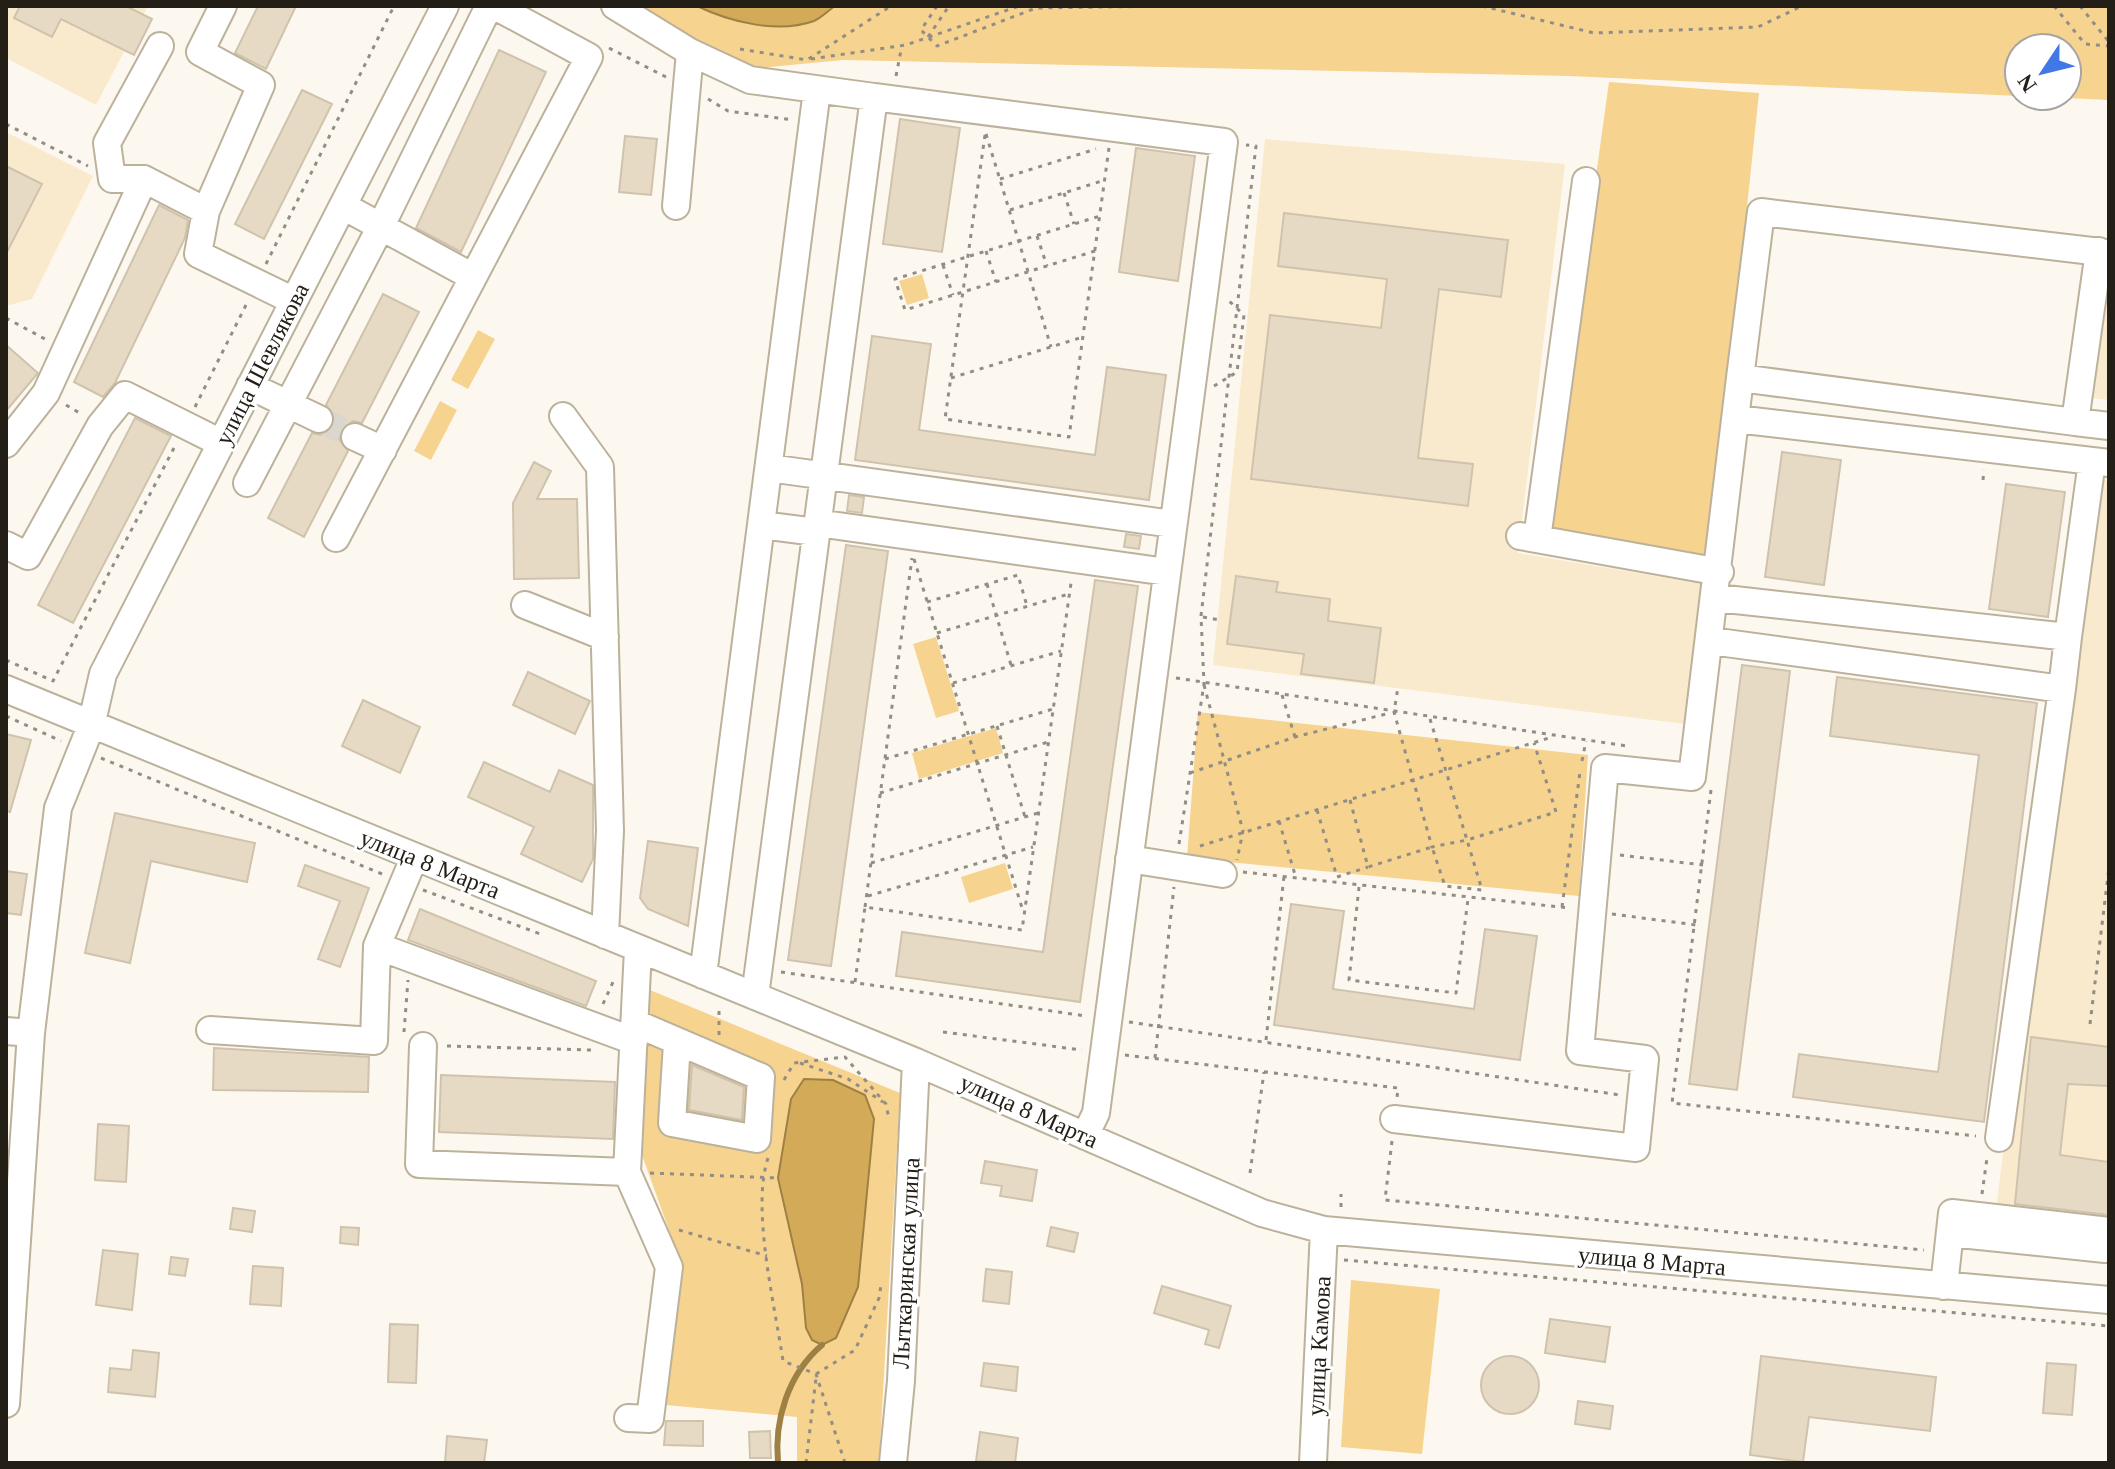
<svg xmlns="http://www.w3.org/2000/svg" width="2115" height="1469" font-family="'Times New Roman',serif">
<style>
.built{fill:#faeacd}
.green{fill:#f6d38f}
.water{fill:#d3aa58;stroke:#9e8044;stroke-width:2}
.lines{fill:none;stroke-linecap:round;stroke-linejoin:round}
.stream{stroke:#9e8044;stroke-width:6}
.building{fill:#e6dac4;stroke:#cfc3ad;stroke-width:2}
.minor-tunnel{stroke:#dcd7ce;stroke-width:26;stroke-dasharray:26 13;stroke-linecap:butt}
.minor-casing{stroke:#bcb19b;stroke-width:30}
.path{stroke:#928d85;stroke-width:3;stroke-dasharray:4 6;stroke-linecap:butt}
.minor{stroke:#fff;stroke-width:26}
.labels{text-anchor:middle;stroke-width:6;stroke-linejoin:round;paint-order:stroke}
.street-label{font-size:24px;fill:#231e16;stroke:#fff}
</style>
<rect width="100%" height="100%" fill="#fdf8ef"/>
<path class="built" d="M6,6H148L96,105L6,58Z
M6,132L93,176L32,299L6,306Z
M1265,139L1565,164L1518,553L1704,584L1685,724L1213,665Z
M2109,276V400L2092,398Z
M2101,479L2109,481V1240L1994,1228L2013,1068Z"/>
<path class="green" d="M629,6H2109V100L2023,96H2067V48H2019V96L1569,76L843,60L740,70Z
M1609,82L1759,93L1710,558L1547,530Z
M922,274L929,298L907,305L899,281Z
M478,330L495,339L468,389L451,380Z
M440,401L457,410L431,460L414,451Z
M936,637L959,711L936,718L913,644Z
M1198,712L1588,755L1579,896L1187,858Z
M996,728L1003,753L919,779L912,753Z
M1005,863L1013,889L969,903L961,877Z
M650,990L900,1093L879,1463H797V1417L644,1403L679,1258L642,1155Z
M1351,1280L1440,1289L1422,1454L1341,1447Z"/>
<path class="water" d="M697,6H835C829,10 821,18 814,21C778,34 730,22 697,6Z
M804,1079L833,1080L865,1095L874,1119L858,1287L836,1338L822,1345L812,1340L806,1328L802,1284L778,1178L791,1099Z"/>
<g class="lines">
<path class="stream" d="M778,1463C774,1420 788,1374 822,1345"/>
</g>
<path class="building" d="M20,6H126L152,19L134,55L61,19L52,37L14,18Z
M258,6H296L266,69L235,53Z
M499,50L546,72L461,252L416,228Z
M302,90L332,104L264,239L235,224Z
M900,119L960,128L942,252L883,244Z
M625,136L657,139L651,195L619,192Z
M1136,148L1195,156L1178,281L1119,272Z
M6,166L42,184L6,254Z
M159,205L188,220L185,238L115,383L103,397L74,382Z
M1284,213L1508,240L1501,297L1439,289L1418,458L1473,464L1468,506L1251,479L1270,315L1381,328L1387,279L1278,266Z
M383,294L419,312L362,423L353,421L341,430L339,439L348,451L304,537L268,518L312,433L321,435L333,427L335,417L326,405Z
M872,336L931,344L919,430L1095,455L1107,367L1166,375L1149,500L855,460Z
M6,345L38,373L6,411Z
M135,418L171,436L73,623L38,605Z
M1782,452L1841,460L1824,585L1765,577Z
M534,462L551,471L537,499H577L579,578L514,579L513,503Z
M2006,484L2065,492L2048,617L1989,609Z
M849,495L864,497L862,513L847,511Z
M1126,534L1141,536L1139,549L1124,547Z
M846,545L888,551L831,966L788,960Z
M1236,576L1278,582L1276,592L1330,599L1328,621L1381,628L1374,683L1301,674L1304,654L1227,644Z
M1095,580L1138,586L1080,1002L896,976L902,932L1043,952Z
M1742,665L1790,671L1737,1090L1689,1084Z
M528,672L590,701L575,734L513,705Z
M1837,677L2037,703L1984,1122L1793,1097L1799,1054L1938,1072L1979,755L1830,736Z
M363,700L420,727L400,773L342,746Z
M6,734L31,740L10,812L6,811Z
M484,762L550,792L559,770L593,785V859L582,882L521,854L534,827L468,797Z
M115,813L255,843L247,882L151,861L130,963L85,953Z
M648,841L698,848L688,926L648,909L640,898Z
M305,865L369,888L340,967L318,959L340,901L298,886Z
M6,871L27,874L21,915L6,913Z
M1291,904L1344,911L1333,989L1474,1009L1485,929L1537,936L1520,1060L1274,1025Z
M420,909L596,981L586,1006L408,940Z
M2031,1037L2109,1047V1086L2068,1084L2060,1155L2109,1162V1215L2015,1204Z
M214,1048L369,1057L368,1092L213,1090Z
M692,1065L744,1087L742,1120L689,1110Z
M441,1075L615,1082L613,1139L439,1132Z
M98,1124L129,1126L126,1182L95,1180Z
M985,1161L1037,1170L1032,1201L1000,1196L1002,1186L981,1183Z
M233,1208L255,1211L252,1232L230,1229Z
M341,1227L359,1228L358,1245L340,1243Z
M1051,1227L1078,1233L1074,1252L1047,1246Z
M103,1250L138,1254L132,1310L96,1305Z
M171,1257L188,1259L185,1276L169,1274Z
M253,1266L283,1268L281,1306L250,1304Z
M986,1269L1012,1272L1009,1304L983,1301Z
M1162,1286L1231,1306L1219,1348L1205,1344L1209,1330L1154,1313Z
M1550,1319L1610,1327L1605,1362L1545,1353Z
M390,1324L418,1325L416,1383L388,1382Z
M133,1350L159,1353L155,1397L108,1392L110,1368L131,1370Z
M1761,1356L1936,1377L1930,1431L1809,1417L1803,1462L1750,1455Z
M1481 1385a29 29 0 1 1 58 0a29 29 0 1 1-58 0Z
M984,1363L1018,1367L1016,1391L981,1386Z
M2047,1363L2076,1365L2072,1415L2043,1413Z
M1578,1401L1613,1406L1610,1429L1575,1424Z
M666,1421H703V1446L664,1445Z
M770,1431L771,1458H750L749,1432Z
M980,1432L1018,1438L1015,1463L976,1461Z
M447,1436L487,1440L484,1463H445Z"/>
<g class="lines">
<path class="minor-tunnel" d="M319,419L355,437"/>
<defs>
<path id="minor" d="M615,6L690,52L750,80L874,97
M160,46L107,143L112,179H144L206,211L198,254L294,301
M676,206L690,52
M345,207L473,277
M206,211L261,85L200,52L223,6
M2099,251L2075,422L2109,426
M1740,378L1761,212L2109,253
M250,386L319,419
M563,416L600,467L610,831L605,935
M1736,419L2109,463
M355,437L383,450
M6,444L46,393L144,179
M769,468L1173,524
M247,483L380,228L489,6
M817,523L1167,572
M761,525L816,532
M1520,536L1720,572
M336,538L589,57L495,6
M1537,539L1586,181
M6,545L28,556L100,426L125,395L221,443
M1717,598L2068,637L2092,461
M525,605L605,637
M1711,641L2062,689L2068,637
M6,689L916,1062L1262,1213L1324,1230L2109,1300
M1129,859L1223,874
M377,946L634,1041
M703,975L817,90
M755,996L874,97L1224,142L1096,1113L1085,1136
M635,1023L761,1077L757,1139L672,1123L677,1043
M210,1030L374,1041L377,946L414,858
M6,1031L31,1033
M423,1046L419,1164L627,1172L638,949
M1394,1119L1636,1148L1645,1059L1580,1051L1605,768L1692,777L1740,378L2075,422
M1999,1138L2062,689
M627,1172L669,1267L650,1419L628,1418
M1950,1233L2105,1249
M1944,1286L1952,1213L2109,1231
M6,1404L31,1033L58,808L91,726L103,674L445,6
M893,1463L901,1381L916,1062
M1313,1463L1324,1230"/>
</defs>
<use href="#minor" class="minor-casing"/>
<path class="path" d="M937,6L921,30L937,46L1036,8L1171,6
M1482,6L1594,33L1758,27L1802,6
M2054,6L2085,44L2109,46
M2080,6L2109,42
M928,37L949,6
M609,48L666,77
M740,49L807,60L891,6
M811,59L906,45L1019,6
M896,76L902,45
M708,99L728,111L793,120
M6,124L88,166
M986,134L1051,347
M985,135L945,419L1069,437L1109,148
M1000,179L1096,149
M1064,193L1074,224
M1010,210L1105,180
M1037,236L1047,266
M986,251L996,282
M1095,251L905,310L895,279L1100,216
M266,264L394,6
M943,265L953,295
M6,318L45,339
M951,378L1083,337
M1214,386L1237,372L1244,315L1227,299
M66,405L83,415
M195,407L247,303
M1983,480L1984,470
M914,559L1023,911
M987,584L1011,665
M927,602L1018,575L1027,606
M1203,617L1219,620
M937,633L1069,594
M6,660L53,681L175,446
M1176,678L1627,746
M953,683L1061,651
M1204,685L1243,831L1237,860
M1282,695L1295,737
M6,716L61,741
M1430,719L1467,840L1556,812L1534,743
M997,726L1025,817
M101,758L382,874
M885,759L1053,709
M1582,761L1586,741
M1190,773L1295,737L1390,713
M1711,790L1672,1103L1976,1136
M880,793L1048,742
M1350,800L1368,867L1432,847L1445,886L1482,890L1467,840L1432,847L1394,712L1398,687
M1317,810L1337,877L1368,867
M1279,821L1296,878
M1179,844L1204,684L1201,616L1256,146L1246,145
M1200,846L1552,737
M1620,855L1703,865
M871,863L1038,813
M1243,872L1569,908
M1359,887L1349,980L1456,993L1468,899
M423,890L543,935
M868,896L1033,847
M865,907L912,558
M1562,907L1580,772
M1612,914L1696,925
M781,972L1086,1016
M855,982L865,907L1022,930L1071,583
M603,1004L613,982
M1129,1022L1620,1095
M2090,1024L2109,867
M404,1032L408,980
M943,1032L1082,1050
M719,1035V1007
M1266,1040L1284,876
M447,1046L591,1050
M1125,1055L1398,1088L1397,1098
M1155,1058L1174,887
M800,1063L848,1079L883,1102
M784,1080L794,1063L845,1057L886,1104L889,1119
M1392,1141L1385,1200L1924,1250
M768,1158C751,1209 775,1306 783,1361L816,1374L845,1463
M650,1173L778,1178
M1250,1173L1264,1072
M1982,1194L1987,1158
M1341,1207V1194
M679,1230L767,1256
M1344,1260L2109,1326
M816,1374L855,1350L879,1298L881,1285
M806,1463L816,1378"/>
<use href="#minor" class="minor"/>
</g>
<g class="labels">
<g class="street-label">
<text transform="translate(262 364) rotate(-63)" y="8">улица Шевлякова</text>
<text transform="translate(430 864) rotate(22)" y="8">улица 8 Марта</text>
<text transform="translate(1029 1111) rotate(24)" y="8">улица 8 Марта</text>
<text transform="translate(1652 1261) rotate(5)" y="8">улица 8 Марта</text>
<text transform="translate(906 1263) rotate(-87)" y="8">Лыткаринская улица</text>
<text transform="translate(1319 1346) rotate(-87)" y="8">улица Камова</text>
</g>
</g>
<rect width="2115" height="1469" fill="none" stroke="#231e16" stroke-width="16"/>
<g transform="translate(2043 72) rotate(235)"><circle r="38" fill="#ffffff" stroke="#a7a5a2" stroke-width="2"/>
<path d="M0-6L14 30L0 20L-14 30Z" fill="#4178e8"/>
<text y="-12" font-size="22" font-weight="bold" text-anchor="middle" fill="#231e16">N</text>
</g>
</svg>
